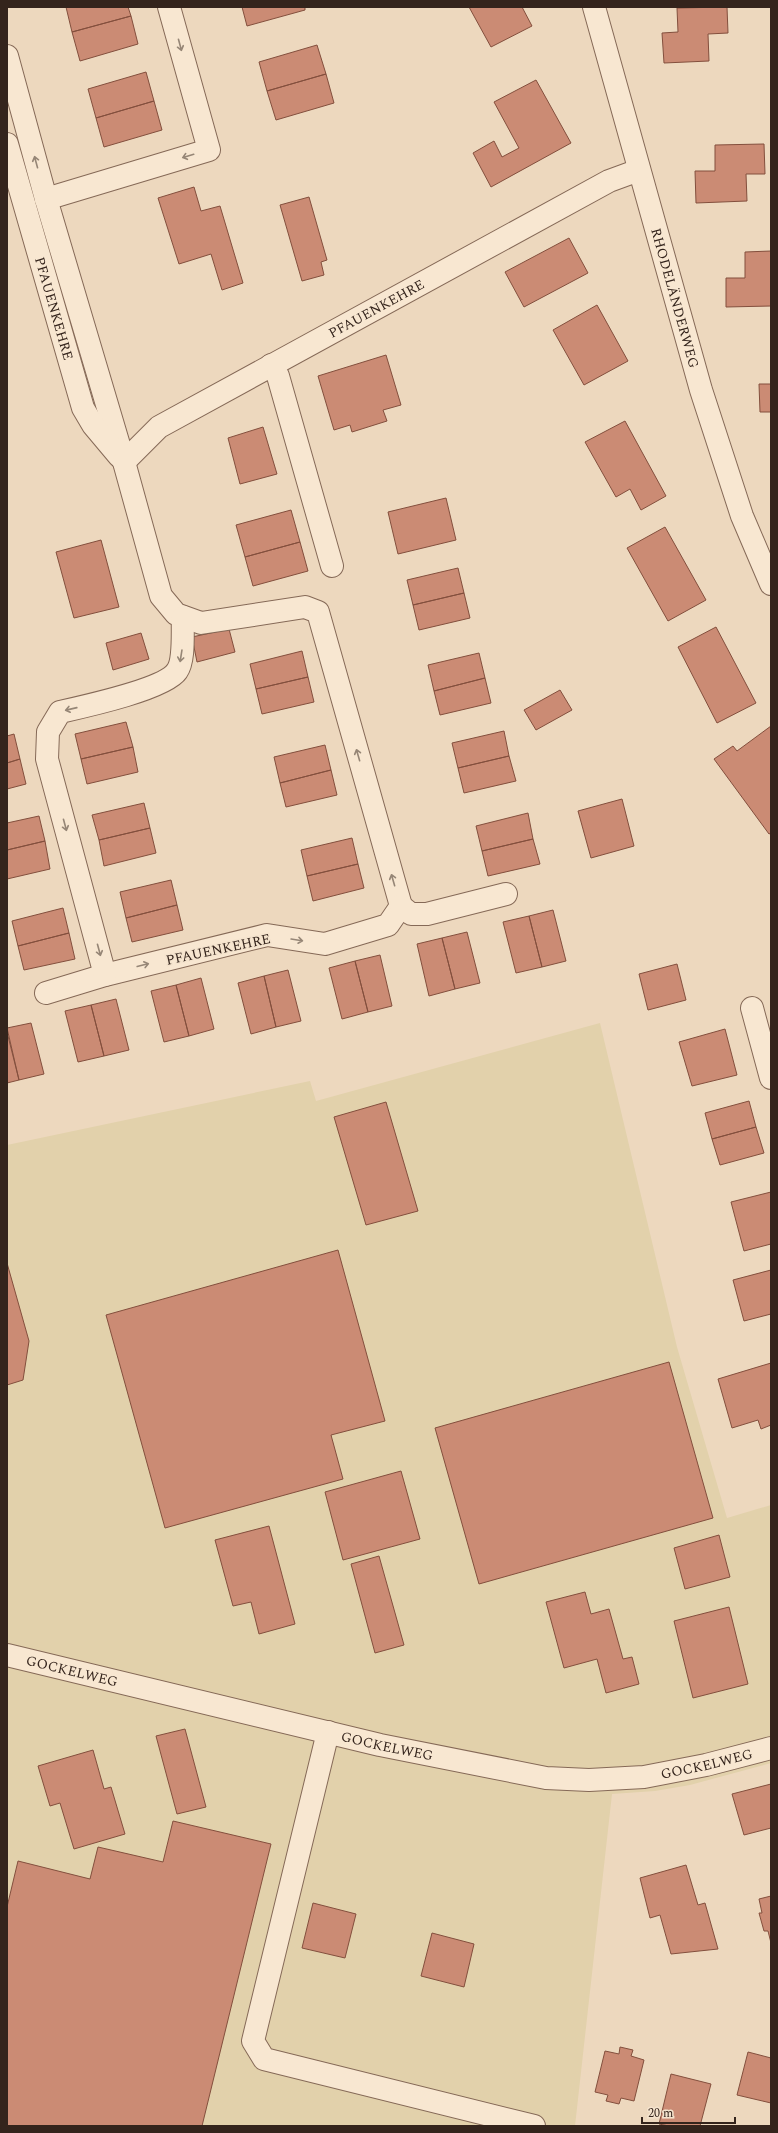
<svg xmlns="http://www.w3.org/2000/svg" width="778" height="2133" font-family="Spectral,serif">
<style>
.farmland{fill:#e2d1ab}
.building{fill:#cb8b74;stroke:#834f3d}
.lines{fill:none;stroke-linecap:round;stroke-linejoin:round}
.minor-casing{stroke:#856957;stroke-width:24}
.minor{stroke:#f8e7d1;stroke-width:22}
.oneway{stroke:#968676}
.labels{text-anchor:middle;stroke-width:3;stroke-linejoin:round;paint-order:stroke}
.street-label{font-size:14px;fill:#34241c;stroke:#f4e3cd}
</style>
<rect width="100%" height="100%" fill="#edd8be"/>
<path class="farmland" d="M600,1023L677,1347L727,1518L771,1505V1763L690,1785L655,1791L612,1794L575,2126H7V1145L310,1081L316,1101Z"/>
<path class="building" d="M66,7H128L131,16L72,32Z
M242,7H305V10L247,26Z
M469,7H522L532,26L491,47Z
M727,7L728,33L708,34L709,61L664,63L662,33L678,32L677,8Z
M131,16L138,44L80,61L72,32Z
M317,45L326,74L267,91L259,62Z
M146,72L154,101L96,118L88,89Z
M326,74L334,103L276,120L267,91Z
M536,80L571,143L491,187L473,153L494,141L502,157L519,148L494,102Z
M154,101L162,130L104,147L96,118Z
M764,144L765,174H746L747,201L696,203L695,171H715V145Z
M194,187L201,211L220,206L243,283L222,290L211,254L179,264L158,198Z
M309,197L327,260L321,262L324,275L302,281L280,205Z
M569,238L588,273L524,307L505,272Z
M771,251V306L726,307V278H745V252Z
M597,305L628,361L584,385L553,330Z
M386,355L401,405L383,410L387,421L352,432L350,425L334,430L318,376Z
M759,384H771V412H760Z
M625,421L666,496L641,510L630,489L616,497L585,442Z
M263,427L277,474L240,484L228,438Z
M446,498L456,540L398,554L388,512Z
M291,510L300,542L245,557L236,525Z
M665,527L706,600L668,621L627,548Z
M101,540L119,607L74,618L56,552Z
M300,542L308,571L253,586L245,557Z
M458,568L464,593L413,605L407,580Z
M464,593L470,618L419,630L413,605Z
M716,627L756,703L717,723L678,647Z
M229,629L235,652L197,662L192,637Z
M141,633L149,659L113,670L106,643Z
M302,651L308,677L256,689L250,664Z
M479,653L485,678L434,691L428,665Z
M308,677L314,702L262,714L256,689Z
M485,678L491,703L440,715L434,691Z
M560,690L572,710L536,730L524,710Z
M126,722L133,747L81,759L75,734Z
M771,726V833L769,834L714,759L733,746L737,751Z
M504,731L509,756L458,768L452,743Z
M14,734L20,759L7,763V736Z
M325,745L331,770L280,783L274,757Z
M133,747L138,772L87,784L81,759Z
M509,756L516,781L464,793L458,768Z
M20,759L26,784L7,789V763Z
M331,770L337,795L286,807L280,783Z
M622,799L634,846L591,858L578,811Z
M144,803L150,828L99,840L92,815Z
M528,813L533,839L482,851L476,826Z
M39,816L45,841L7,850V823Z
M150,828L156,853L104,866L99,840Z
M352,838L358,864L307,876L301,850Z
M533,839L540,864L488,876L482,851Z
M45,841L50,869L7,879V850Z
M358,864L364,888L313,901L307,876Z
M171,880L177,905L126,918L120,892Z
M177,905L183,930L132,942L126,918Z
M63,908L69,933L18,946L12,921Z
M553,910L566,961L542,967L529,916Z
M529,916L542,967L516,973L503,922Z
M467,932L480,983L455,989L442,938Z
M69,933L75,959L24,970L18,946Z
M442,938L455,989L429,996L417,944Z
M380,955L392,1006L368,1012L355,961Z
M355,961L368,1012L342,1019L329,968Z
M677,964L686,1000L648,1010L639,974Z
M288,970L301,1021L276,1027L264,976Z
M264,976L276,1027L251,1034L238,983Z
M201,978L214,1029L189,1036L176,985Z
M176,985L189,1036L164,1042L151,991Z
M116,999L129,1050L104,1056L91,1005Z
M91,1005L104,1056L78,1062L65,1011Z
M31,1023L44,1074L19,1080L7,1028Z
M725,1029L737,1075L692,1086L679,1042Z
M7,1032L19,1080L7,1083Z
M749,1101L756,1127L712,1139L705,1113Z
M386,1102L418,1211L366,1225L334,1117Z
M756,1127L764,1153L720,1165L712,1139Z
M771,1192V1244L744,1251L731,1202Z
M338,1250L385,1421L331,1435L343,1479L165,1528L106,1315Z
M7,1263L29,1341L23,1380L7,1385Z
M771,1270V1314L744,1321L733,1280Z
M669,1362L713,1518L479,1584L435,1428Z
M771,1363V1425L761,1429L758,1420L732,1428L718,1379Z
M401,1471L420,1539L343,1560L325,1492Z
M269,1526L295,1624L259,1634L251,1602L233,1606L215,1540Z
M719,1535L730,1577L685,1589L674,1548Z
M379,1556L404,1645L375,1653L351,1564Z
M585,1592L591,1614L609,1609L623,1659L632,1657L639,1684L606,1693L597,1659L564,1668L546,1602Z
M729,1607L748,1684L693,1698L674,1621Z
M185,1729L206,1807L177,1814L156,1736Z
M93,1750L104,1789L111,1787L125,1834L74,1849L60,1803L50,1806L38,1766Z
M771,1784V1828L744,1835L732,1794Z
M173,1821L271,1844L202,2126H7V1907L18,1861L90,1879L98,1847L163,1862Z
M686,1865L698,1905L705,1903L718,1949L671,1954L660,1915L650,1918L640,1878Z
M771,1896V1943L768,1931H764L759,1913H762L759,1899Z
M313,1903L356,1914L345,1958L302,1948Z
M432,1933L474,1944L464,1987L421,1976Z
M620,2047L633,2050L631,2056L644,2060L634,2101L621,2098L619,2104L606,2101L608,2095L595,2092L605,2051L619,2054Z
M748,2052L771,2058V2103L737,2095Z
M671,2074L711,2084L700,2126H669L659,2124Z"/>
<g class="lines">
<defs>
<g id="minor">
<path id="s1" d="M594,7L701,390L742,516L771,584"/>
<path d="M7,56L46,199L124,462L161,596L176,614L201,623L305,607L318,612L401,906L388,925L325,944L267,935L105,975L46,993"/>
<path id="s2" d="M7,144L83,408L93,425L119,456"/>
<path d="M46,199L209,150L169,7"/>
<path d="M271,365L278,376L332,566"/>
<path id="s3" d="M124,462L159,427L609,181L639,170"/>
<path d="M401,906L411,914H427L506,894"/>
<path d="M105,975L47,759L48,732L60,712C82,707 165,689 177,671C185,660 182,630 183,617"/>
<path d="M752,1008L771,1078"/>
<path id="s4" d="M7,1655L380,1745L546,1778L589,1780L644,1777L706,1765L771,1748"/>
<path d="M328,1732L253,2041L264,2059L534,2126"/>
</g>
</defs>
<use href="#minor" class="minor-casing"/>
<use href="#minor" class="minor"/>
</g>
<defs><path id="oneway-shaft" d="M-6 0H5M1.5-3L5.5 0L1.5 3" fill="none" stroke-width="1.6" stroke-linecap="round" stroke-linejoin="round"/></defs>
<g class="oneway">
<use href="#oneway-shaft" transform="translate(180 45) rotate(75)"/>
<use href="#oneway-shaft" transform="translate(188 156) rotate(163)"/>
<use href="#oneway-shaft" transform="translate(36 162) rotate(-105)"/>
<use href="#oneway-shaft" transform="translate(181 656) rotate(99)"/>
<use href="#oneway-shaft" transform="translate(71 709) rotate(167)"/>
<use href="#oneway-shaft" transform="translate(358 755) rotate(-106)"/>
<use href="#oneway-shaft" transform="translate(65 825) rotate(75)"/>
<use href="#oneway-shaft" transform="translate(393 880) rotate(-106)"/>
<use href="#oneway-shaft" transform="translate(297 940) rotate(9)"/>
<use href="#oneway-shaft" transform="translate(99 950) rotate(75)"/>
<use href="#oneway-shaft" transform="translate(143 965) rotate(-14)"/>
</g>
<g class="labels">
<g class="street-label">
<text dy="5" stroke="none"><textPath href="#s1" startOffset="302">RHODELÄNDERWEG</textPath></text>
<text dy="5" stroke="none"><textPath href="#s3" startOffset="297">PFAUENKEHRE</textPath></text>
<text dy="5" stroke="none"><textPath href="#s2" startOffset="171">PFAUENKEHRE</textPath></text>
<text transform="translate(218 949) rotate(-12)" y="5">PFAUENKEHRE</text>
<text dy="5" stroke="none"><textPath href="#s4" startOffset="67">GOCKELWEG</textPath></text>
<text dy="5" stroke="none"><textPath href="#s4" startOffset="391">GOCKELWEG</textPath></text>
<text dy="5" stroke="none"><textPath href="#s4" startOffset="715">GOCKELWEG</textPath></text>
</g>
</g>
<rect width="778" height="2133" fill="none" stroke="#34241c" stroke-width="16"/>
<path d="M642 2117v6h93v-6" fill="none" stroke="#34241c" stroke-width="2"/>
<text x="648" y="2117" font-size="12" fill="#34241c" stroke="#f4e3cd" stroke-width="3" paint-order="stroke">20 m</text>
</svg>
